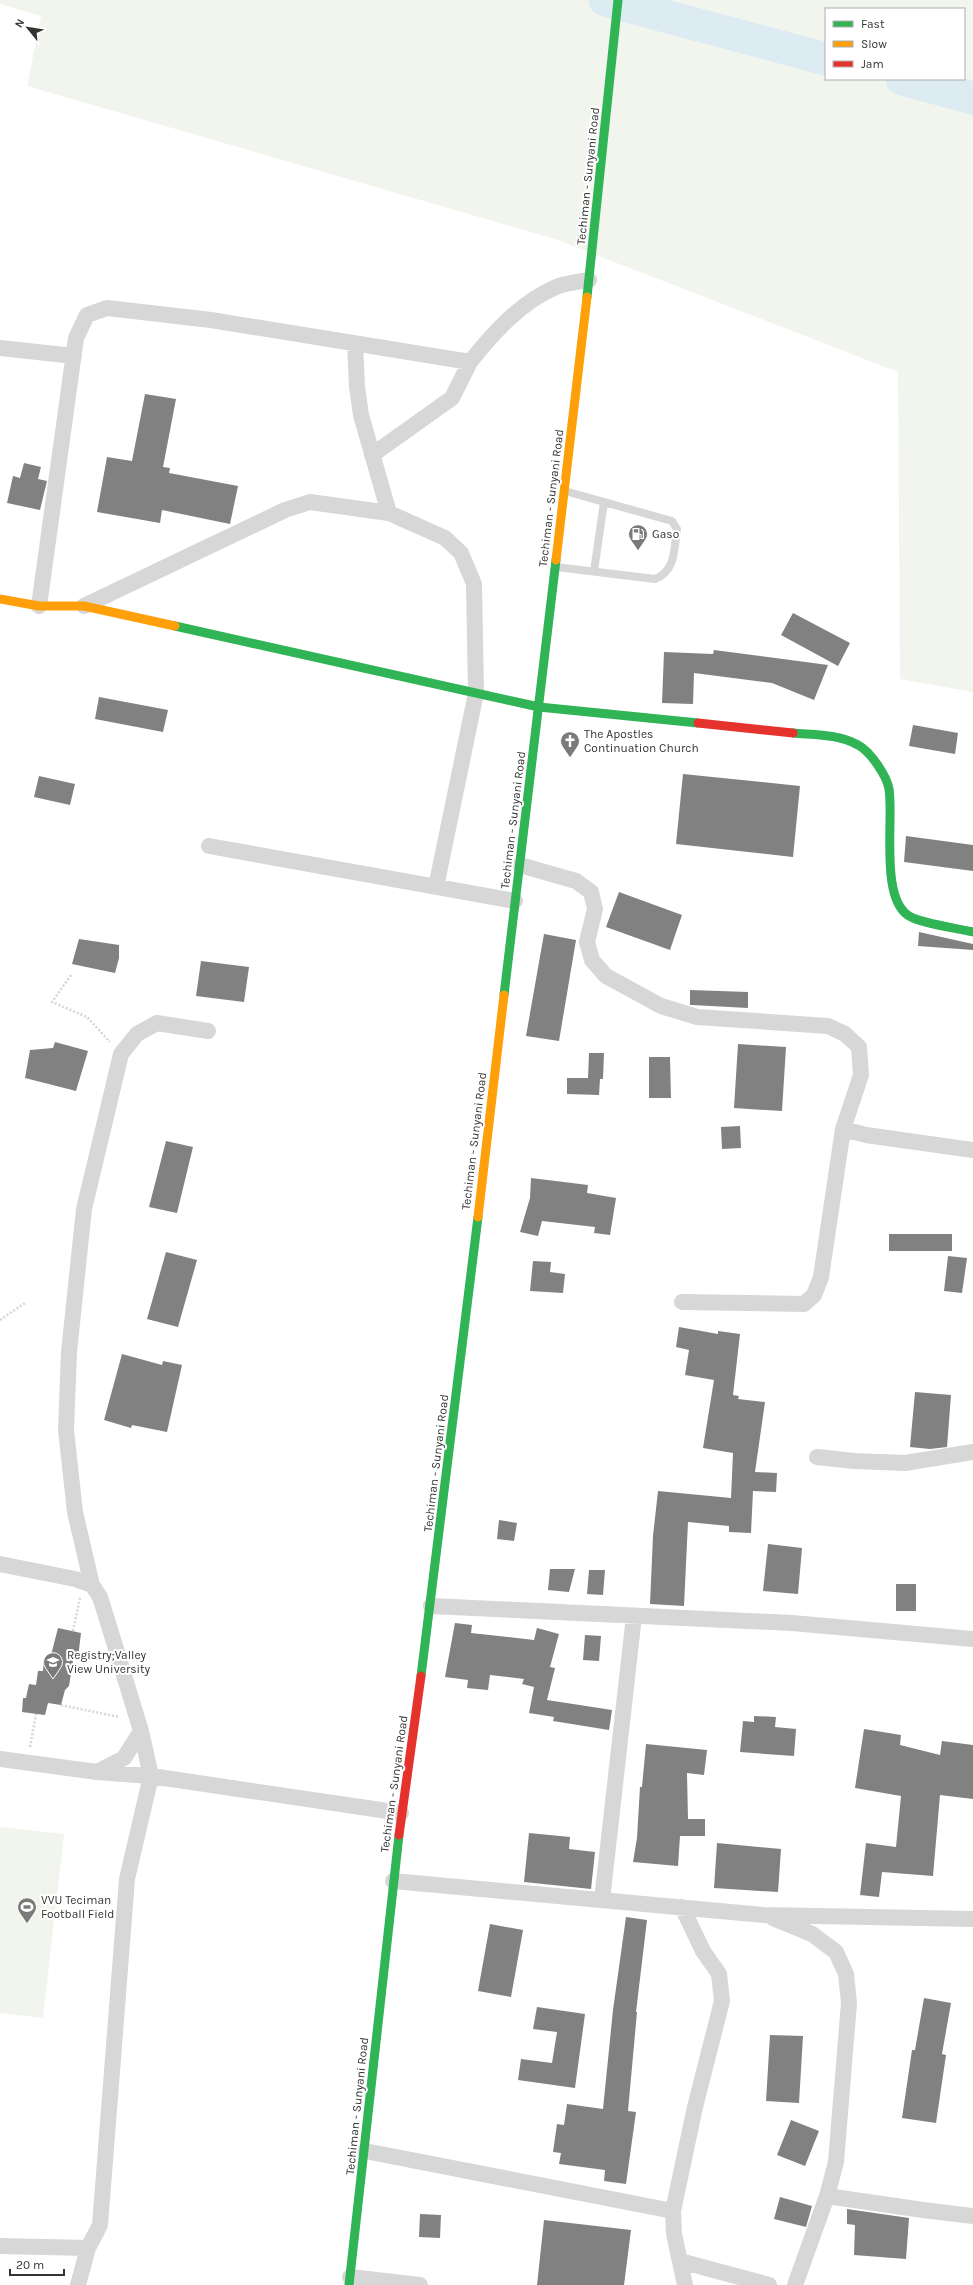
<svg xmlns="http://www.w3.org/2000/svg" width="973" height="2285" font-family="Karla,sans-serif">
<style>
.green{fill:#f1f5ed;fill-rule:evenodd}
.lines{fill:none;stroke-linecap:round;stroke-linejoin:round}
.river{stroke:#ddebf3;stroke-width:33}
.building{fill:#818181}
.path{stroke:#d6d6d6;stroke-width:2.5;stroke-dasharray:2 2;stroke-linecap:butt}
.lane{stroke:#d7d7d7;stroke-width:8}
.street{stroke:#d7d7d7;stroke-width:16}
.fast{stroke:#30b455;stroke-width:9}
.slow{stroke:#ff9f0a;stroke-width:9}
.jam{stroke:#e5322d;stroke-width:9}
.labels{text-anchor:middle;stroke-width:4;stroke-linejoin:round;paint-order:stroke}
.street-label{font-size:12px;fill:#333;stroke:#fff}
.poi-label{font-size:12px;fill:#333;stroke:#fff;text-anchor:start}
</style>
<rect width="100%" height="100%" fill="#fff"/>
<path class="green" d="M0,0H973V692L900,679L898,372L555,239L27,86L41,16L0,4ZM826,9H964V79H826Z
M0,1827L64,1834L43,2018L0,2013Z"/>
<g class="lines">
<path class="river" d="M605,0L826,59
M902,79L973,98"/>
</g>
<path class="building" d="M145,394L176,399L163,467L170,468L169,473L238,486L230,524L162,510L160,523L97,512L107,457L132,461Z
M24,463L41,467L38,479L47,481L40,510L7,503L13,476L20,478Z
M793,613L850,643L838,666L781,635Z
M714,650L828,665L814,700L772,683L694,673L693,704L662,703L664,652L713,654Z
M99,697L168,710L163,732L95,719Z
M913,725L958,733L955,754L909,746Z
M683,774L800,786L793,857L676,844Z
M39,776L75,784L70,805L34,797Z
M906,836L973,845V871L904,862Z
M619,892L682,915L670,950L606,927Z
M919,932L973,944V950L918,946Z
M544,934L576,940L559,1041L526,1036Z
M79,939L119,945V958L115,973L72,964Z
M201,961L249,967L244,1002L196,996Z
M690,990L748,992V1008L692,1005H690Z
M55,1042L88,1051L76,1091L25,1078L30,1050L53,1048Z
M738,1044L786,1047L782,1111L734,1108Z
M589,1053H604L603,1079H600L599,1095L567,1094V1078H588Z
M649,1057H670L671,1098H649Z
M740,1126L741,1148L722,1149L721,1127Z
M166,1141L193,1147L177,1213L149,1207Z
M531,1178L588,1185L587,1193L616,1198L610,1235L594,1233L595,1227L542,1221L538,1236L520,1232L530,1198Z
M889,1234H952V1251H889Z
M166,1252L197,1260L178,1327L147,1319Z
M948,1256L967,1258L962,1293L944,1291Z
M533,1261L551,1262L550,1272L565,1274L563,1293L530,1291Z
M679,1327L718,1334V1331L740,1334L733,1395L739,1396L738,1399L765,1402L755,1472L777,1473L776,1492L753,1491L751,1533L729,1532V1526L688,1522L684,1606L650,1604L653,1536L658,1491L731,1498L733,1453L703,1448L714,1380L685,1375L689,1350L676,1347Z
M122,1354L162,1365L163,1361L182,1365L167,1432L132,1425L131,1428L104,1420Z
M915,1392L951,1395L947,1447L930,1449L910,1447Z
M499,1520L517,1523L514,1541L497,1539Z
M768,1544L802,1548L798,1594L763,1591Z
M550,1569H575L569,1592L548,1590Z
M589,1570H605L603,1595L587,1594Z
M896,1584H916V1611H896Z
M455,1623L472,1625L471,1633L534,1640L537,1628L559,1634L550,1667L555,1668L547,1700L612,1710L609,1730L553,1721L554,1717L529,1713L534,1687L522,1684L524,1679L490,1675L488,1690L467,1688L468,1680L445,1677Z
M58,1628L81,1633L78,1658L73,1661L69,1686L65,1690L61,1705L48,1703L45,1715L22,1712L23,1698H26L29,1684L36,1685L38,1671H43L44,1658L50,1659Z
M585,1635L601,1636L599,1661L583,1660Z
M754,1716L776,1717L775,1727L796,1729L794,1756L740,1752L743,1721L754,1722Z
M864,1729L901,1735L900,1745L940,1755L942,1741L973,1745V1799L940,1795L933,1876L882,1872L879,1897L860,1895L866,1843L896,1847L901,1796L855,1788Z
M646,1744L707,1750L704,1775L687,1773L688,1819H705V1836H680L678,1866L633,1862L637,1838L640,1787H642Z
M529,1833L570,1837L569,1849L595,1852L591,1889L524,1882Z
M717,1843L781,1849L778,1892L714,1888Z
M626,1917L647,1920L636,2012H637L628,2111L636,2112L626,2184L604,2181L605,2170L559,2164L561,2153L553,2152L557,2124L564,2125L567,2104L603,2109L613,2010Z
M490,1924L523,1930L511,1997L478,1991Z
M924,1998L951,2003L942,2054L946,2055L936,2123L902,2118L912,2050H915Z
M537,2007L585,2014L575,2088L518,2080L521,2059L552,2063L557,2032L533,2029Z
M770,2035L803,2036L799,2103L766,2101Z
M791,2120L819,2131L805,2166L777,2155Z
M780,2197L812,2206L806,2227L774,2219Z
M847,2209L909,2218L906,2259L854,2255L855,2225L847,2224Z
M420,2214L441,2215L440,2238L419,2237Z
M544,2220L631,2230L624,2285H537Z"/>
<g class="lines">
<path class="path" d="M71,975L52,1002L87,1017L110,1042
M0,1320L25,1303
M73,1631L80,1598
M61,1705L119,1717
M30,1747L36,1714"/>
<path class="lane" d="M556,567L655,579C676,571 674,549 677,529L672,521L661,518L565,491
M594,571L604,502"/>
<path class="street" d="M355,343L357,387L361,415L389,513
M0,348L74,356
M372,455L452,398L470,362
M39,606L76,338L87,315L107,308L211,320L470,362C493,333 521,302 556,287C565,283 578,282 589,280
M84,606L285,510L310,502L389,513L445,538L461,553L474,584L476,693L436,887
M209,846L515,901
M520,865L576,881L591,892L595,909L587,942L592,960L606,976L661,1006L697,1017L828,1026L845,1034L859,1047L861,1075L843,1129L821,1277L814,1295L804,1304L682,1302
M208,1031L157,1023L137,1034L121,1054L84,1209L69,1352L66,1430L75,1512L92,1585L100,1597L113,1639L141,1731L151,1776L401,1813
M843,1129L866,1135L973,1150
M817,1457L854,1461L905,1463L973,1452
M0,1564L75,1579L92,1585
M431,1606L792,1623L973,1639
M0,1759L97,1772L151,1776L127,1879L100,2225L88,2248L0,2246
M97,1772L124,1758L141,1731
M393,1881L764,1915L973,1919
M602,1900L634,1616
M773,1918L812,1934L836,1952L846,1974L849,2003L836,2162L827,2196L795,2285
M365,2151L673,2211L674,2234L685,2285
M827,2196L923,2210L973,2216
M673,2211L695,2107L722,2001L719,1974L703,1951L682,1907
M680,2261L769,2285
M350,2277L420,2285
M78,2285L88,2248"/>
<path class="fast" d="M587,297L618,0
M175,626L539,707L698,723
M793,733C814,735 839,734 858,745C870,751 887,776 889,789C894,819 879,902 911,917C924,924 957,928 973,932
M504,995L556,560
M421,1676L478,1217
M349,2285L399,1835"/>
<path class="slow" d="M556,560L587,297
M0,599L39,606H84L175,626
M478,1217L504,995"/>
<path class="jam" d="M698,723L793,733
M399,1835L421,1676"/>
</g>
<defs>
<symbol id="fuel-pin" viewBox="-11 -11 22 30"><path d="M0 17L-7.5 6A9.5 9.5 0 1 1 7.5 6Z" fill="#7a7a7a" stroke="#fff"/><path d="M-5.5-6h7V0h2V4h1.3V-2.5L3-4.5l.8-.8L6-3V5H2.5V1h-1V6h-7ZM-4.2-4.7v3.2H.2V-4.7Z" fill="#fff"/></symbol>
<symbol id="church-pin" viewBox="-11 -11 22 30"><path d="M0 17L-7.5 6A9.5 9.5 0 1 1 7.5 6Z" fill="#7a7a7a" stroke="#fff"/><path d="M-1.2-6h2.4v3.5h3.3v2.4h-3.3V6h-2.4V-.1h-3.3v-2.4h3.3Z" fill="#fff"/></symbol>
<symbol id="university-pin" viewBox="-11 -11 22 30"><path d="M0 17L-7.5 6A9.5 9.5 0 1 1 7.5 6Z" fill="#7a7a7a" stroke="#fff"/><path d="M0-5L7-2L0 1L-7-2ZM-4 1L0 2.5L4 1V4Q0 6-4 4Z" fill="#fff"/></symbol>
<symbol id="stadium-pin" viewBox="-11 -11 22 30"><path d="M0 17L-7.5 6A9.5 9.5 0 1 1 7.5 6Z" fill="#7a7a7a" stroke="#fff"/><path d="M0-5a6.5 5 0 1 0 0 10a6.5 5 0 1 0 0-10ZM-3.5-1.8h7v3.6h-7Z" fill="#fff"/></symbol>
</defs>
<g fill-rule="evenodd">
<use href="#fuel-pin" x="627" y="523" width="22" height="30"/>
<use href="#church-pin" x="559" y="730" width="22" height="30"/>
<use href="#university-pin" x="42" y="1651" width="22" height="30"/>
<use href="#stadium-pin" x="16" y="1896" width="22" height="30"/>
</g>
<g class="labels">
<g class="street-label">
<text transform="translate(588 176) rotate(-84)" y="4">Techiman - Sunyani Road</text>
<text transform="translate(551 498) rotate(-83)" y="4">Techiman - Sunyani Road</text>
<text transform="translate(513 820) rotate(-83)" y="4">Techiman - Sunyani Road</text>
<text transform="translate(474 1141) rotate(-83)" y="4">Techiman - Sunyani Road</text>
<text transform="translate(436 1463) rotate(-83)" y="4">Techiman - Sunyani Road</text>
<text transform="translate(394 1784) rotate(-82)" y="4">Techiman - Sunyani Road</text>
<text transform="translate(357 2106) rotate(-84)" y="4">Techiman - Sunyani Road</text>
</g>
<g class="poi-label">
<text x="652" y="538">Gaso</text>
<text x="584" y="738">The Apostles<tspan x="584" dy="14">Continuation Church</tspan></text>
<text x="67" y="1659">Registry;Valley<tspan x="67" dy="14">View University</tspan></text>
<text x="41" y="1904">VVU Teciman<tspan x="41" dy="14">Football Field</tspan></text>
</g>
</g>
<rect x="825" y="8" width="140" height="72" fill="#ffffff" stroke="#adadad"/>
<rect x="833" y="21" width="20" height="6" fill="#30b455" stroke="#adadad"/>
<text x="861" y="28" font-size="12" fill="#333333">Fast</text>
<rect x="833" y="41" width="20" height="6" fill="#ff9f0a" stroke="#adadad"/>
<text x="861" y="48" font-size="12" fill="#333333">Slow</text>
<rect x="833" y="61" width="20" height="6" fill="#e5322d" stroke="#adadad"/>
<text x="861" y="68" font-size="12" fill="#333333">Jam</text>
<g transform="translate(28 28) rotate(300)" stroke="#ffffff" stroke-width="3" paint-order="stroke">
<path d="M0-3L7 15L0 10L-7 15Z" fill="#333333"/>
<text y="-6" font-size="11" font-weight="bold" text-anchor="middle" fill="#333333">N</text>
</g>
<path d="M10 2269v6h54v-6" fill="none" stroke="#333333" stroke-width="2"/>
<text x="16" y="2269" font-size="12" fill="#333333" stroke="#ffffff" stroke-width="3" paint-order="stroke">20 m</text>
</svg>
